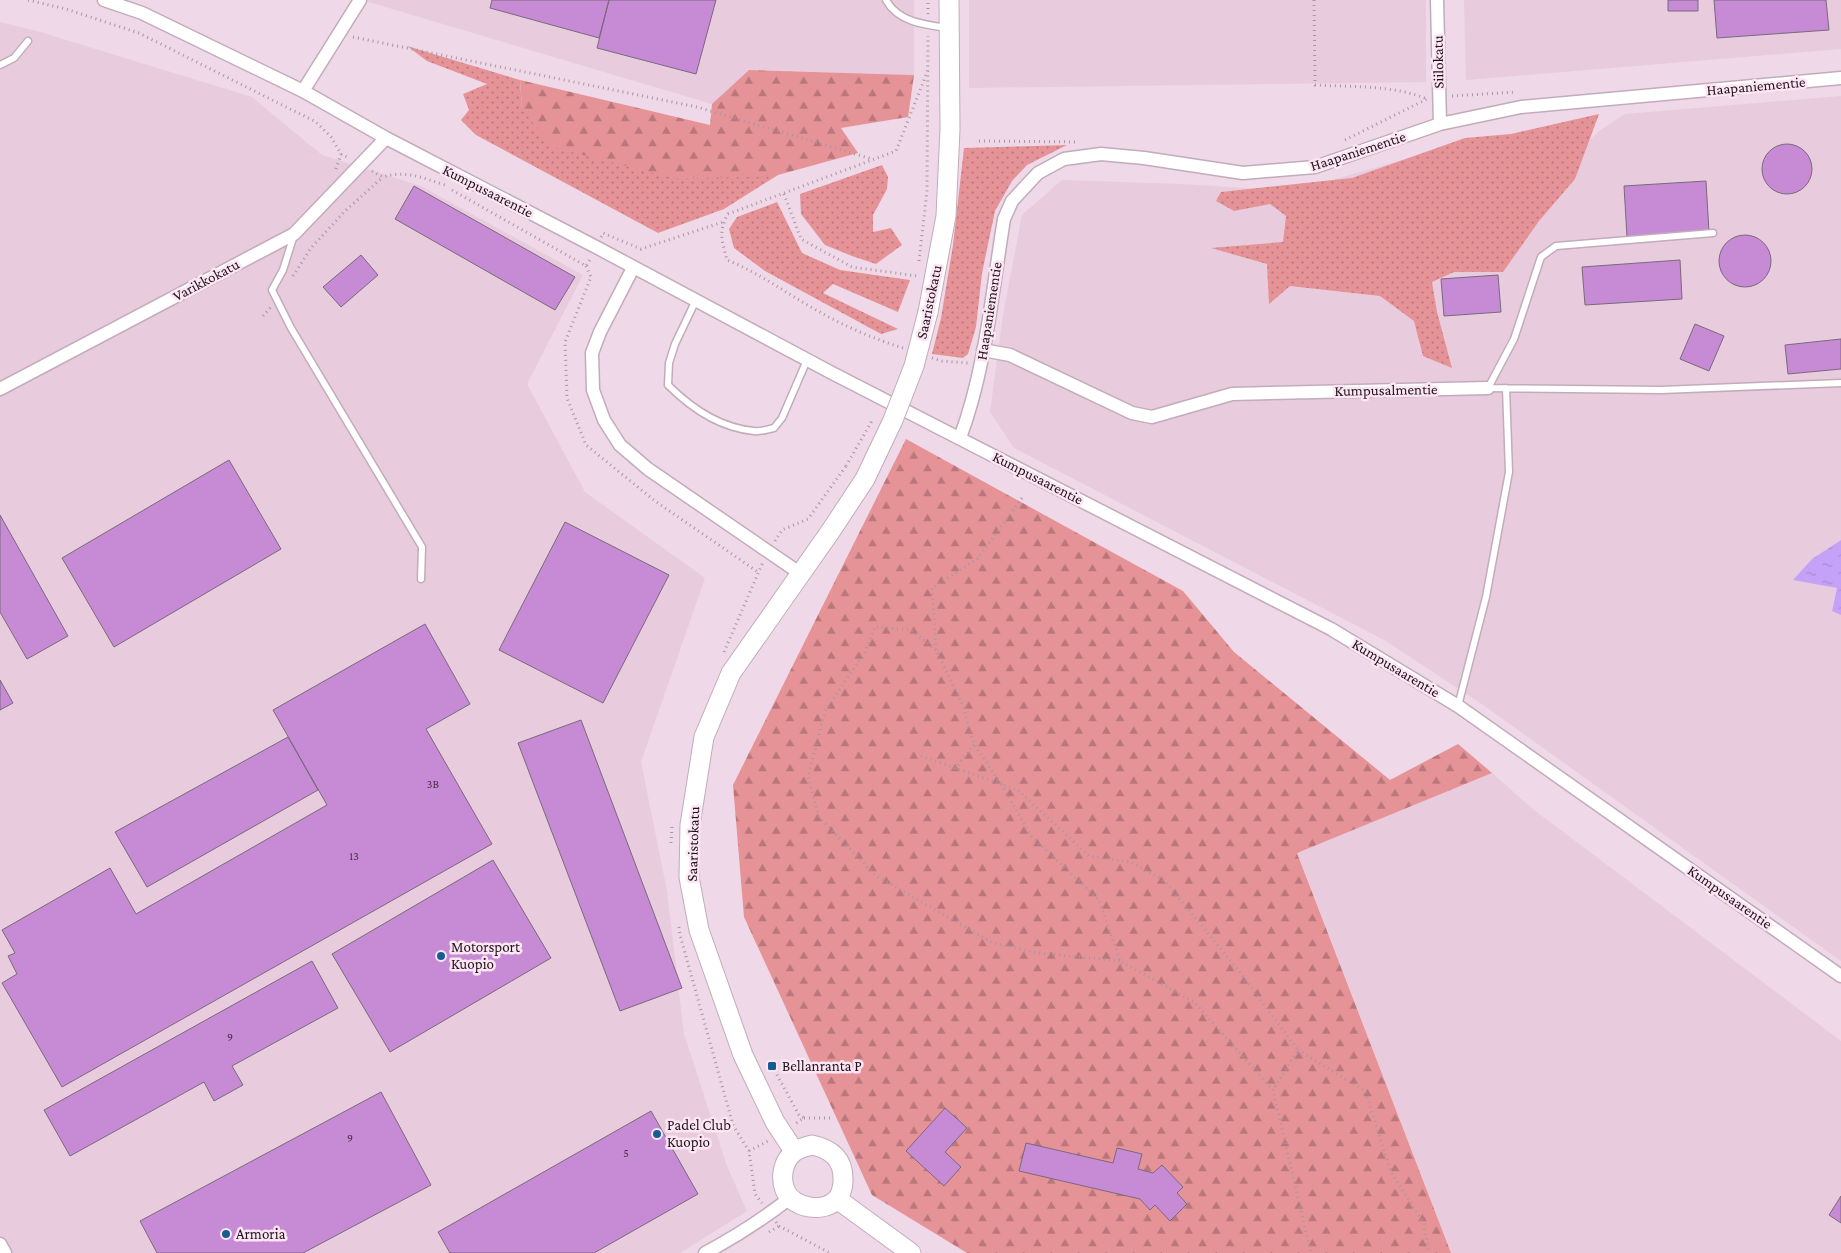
<svg xmlns="http://www.w3.org/2000/svg" width="1841" height="1253" font-family="'Crimson Pro',serif">
<style>
.built{fill:#e9cbde}
.grass{fill:url(#grass-dots)}
.forest{fill:url(#forest-firs)}
.water{fill:url(#water-ripples)}
.building{fill:#c78ad4;stroke:#786a7c}
.lines{fill:none;stroke-linecap:round;stroke-linejoin:round}
.service-casing{stroke:#c2acba;stroke-width:9}
.minor-casing{stroke:#c2acba;stroke-width:15}
.secondary-casing{stroke:#c2acba;stroke-width:21}
.path{stroke:#a896a2;stroke-width:3;stroke-dasharray:1 4;stroke-linecap:butt}
.service{stroke:#fff;stroke-width:6}
.minor{stroke:#fff;stroke-width:12}
.secondary{stroke:#fff;stroke-width:19}
.secondary-bridge-casing{stroke:#c2acba;stroke-width:21;stroke-linecap:butt}
.path-bridge{stroke:#a896a2;stroke-width:3;stroke-dasharray:1 4;stroke-linecap:butt}
.secondary-bridge{stroke:#fff;stroke-width:19}
.poi-dot{fill:#155d91;stroke:#fde5f4;stroke-width:2}
.labels{text-anchor:middle;stroke-width:5;stroke-linejoin:round;paint-order:stroke}
.number-label{font-size:12px;fill:#483248}
.street-label{font-size:15px;fill:#1d151a;stroke:#fde5f4}
.poi-label{font-size:15px;fill:#1d151a;stroke:#fde5f4;text-anchor:start}
</style>
<defs>
<pattern id="grass-dots" width="8" height="8" patternUnits="userSpaceOnUse" patternTransform="scale(1.25)"><rect width="8" height="8" fill="#e69398"/><path d="M2 2h.1M6 6h.1" fill="none" stroke="#ba777b" stroke-width="1.8" stroke-linecap="round"/></pattern>
<pattern id="forest-firs" width="22" height="20" patternUnits="userSpaceOnUse" patternTransform="scale(1.25)"><rect width="22" height="20" fill="#e69398"/><path d="M5 1l3.5 6h-7zM16 11l3.5 6h-7z" fill="#ba777b"/></pattern>
<pattern id="water-ripples" width="26" height="14" patternUnits="userSpaceOnUse" patternTransform="scale(1.25)"><rect width="26" height="14" fill="#c4a2f7"/><path d="M2 4q2-2 4 0t4 0M15 11q2-2 4 0t4 0" fill="none" stroke="#a88bd3"/></pattern>
</defs>
<rect width="100%" height="100%" fill="#efd8e7"/>
<path class="built" d="M362,0H914V75L749,70L712,104Z
M969,0H1426V82L969,88Z
M1464,0H1841V49L1466,80Z
M0,22L37,31L252,97L322,155L421,186L583,275L527,384L585,492L705,578L641,762L667,891L684,1034L727,1166L747,1211L680,1253H0Z
M1841,96V540L1812,559L1794,580L1837,588L1832,611L1841,615V961L1483,705L1386,641L1014,448L990,412L1003,315L1022,215L1062,180L1181,184L1294,191L1447,147L1567,162L1599,131L1625,114Z
M1492,773L1534,810L1841,1041V1253H1451L1297,852Z"/>
<path class="grass" d="M407,46L520,80L522,109L673,178L778,175L724,209L658,233L476,135L461,120L469,110L463,94L487,84L427,61Z
M1599,114L1575,179L1539,221L1503,272H1454L1432,282L1437,312L1452,368L1423,356L1414,321L1380,296L1290,286L1269,304L1267,264L1211,248L1283,242L1286,216L1270,204L1234,211L1216,201L1221,192L1352,178L1465,138L1511,134Z
M1067,145L1027,165L1012,181L995,211L982,273L976,327L968,354L963,358L932,354L941,318L953,245L964,148Z
M882,165L888,177L887,189L873,215V232L891,228L902,245L876,264L852,256L825,245L801,214L800,194Z
M777,202L802,253L840,270L910,280L898,312L833,284L823,293L898,329L881,334L765,271L734,248L729,229L737,217Z"/>
<path class="forest" d="M749,70L914,75L908,117L841,128L858,153L778,175L770,177L673,178L552,147L522,109L520,80L710,125L712,104Z
M906,439L1183,591L1234,652L1390,780L1458,744L1492,773L1297,853L1451,1253H967L872,1195L744,917L733,785Z"/>
<path class="water" d="M1841,540V615L1832,611L1837,588L1793,580L1812,559Z"/>
<path class="building" d="M492,0H609L599,38L490,8Z
M609,0H716L696,74L597,48Z
M1668,0H1698V11H1668Z
M1714,0H1826L1829,30L1717,38Z
M1762 169a25 25 0 1 1 50 0a25 25 0 1 1-50 0Z
M1706,181L1709,232L1627,237L1624,186Z
M414,186L575,277L555,310L395,219Z
M1719 261a26 26 0 1 1 52 0a26 26 0 1 1-52 0Z
M361,255L378,275L341,307L323,287Z
M1680,260L1682,299L1585,305L1582,267Z
M1498,275L1501,312L1444,316L1441,279Z
M1695,324L1724,336L1709,371L1680,359Z
M1841,339V369L1788,374L1785,345Z
M229,460L281,549L114,647L62,558Z
M0,515L68,636L27,659L0,612Z
M565,522L669,575L603,703L499,650Z
M425,624L470,704L426,729L492,844L62,1087L2,983L17,974L8,956L15,953L2,930L110,868L136,914L327,805L273,710Z
M0,680L13,703L0,710Z
M581,720L682,988L620,1011L518,743Z
M288,737L318,790L147,887L115,832Z
M493,860L551,958L390,1052L332,954Z
M312,961L338,1008L232,1066L243,1085L214,1101L204,1082L70,1156L44,1110Z
M381,1092L431,1185L303,1253H157L140,1221Z
M945,1108L967,1128L945,1152L961,1167L944,1186L906,1151Z
M651,1111L698,1194L594,1253H450L438,1232Z
M1026,1143L1113,1163L1117,1148L1142,1154L1138,1169L1153,1173L1162,1165L1183,1187L1177,1193L1187,1204L1170,1221L1155,1205L1150,1210L1140,1199L1019,1171Z
M1841,1196V1223L1829,1215Z"/>
<g class="lines">
<defs>
<path id="service" d="M886,0C898,22 925,25 948,28
M0,65L14,58L28,41
M1713,233L1556,246L1541,257L1514,339L1488,388L1661,390L1841,383
M294,235L283,270L272,290L291,328L422,547L421,579
M696,300L675,344L669,363L668,385C691,408 721,428 754,431C761,432 768,429 774,428L782,418L807,360
M1458,706L1486,597L1509,472L1506,388"/>
<path id="minor" d="M104,0L142,13L303,91L386,138L596,247L832,373L1331,629L1458,706L1841,976
M1437,0L1440,124
M303,91L360,0
M633,268L600,332L592,353L593,390L604,420L620,445L648,469L801,574
M983,350L1010,355L1132,413L1152,417L1232,394L1488,388
M0,389L294,234L386,138
M960,438C986,368 992,292 1004,219L1012,201L1038,173L1064,159L1101,154L1144,158L1243,173L1315,167L1440,124L1521,107L1841,78
M0,1244L5,1253
M705,1253C735,1237 763,1219 790,1198"/>
<path id="secondary" d="M928,312L946,216L950,129L949,0
M812,1145C832,1149 844,1160 843,1181C843,1186 841,1195 837,1199C824,1214 792,1208 785,1190C780,1177 783,1161 794,1152C799,1148 806,1147 812,1145Z
M794,1151L775,1122L743,1055L699,930L689,877L690,825L704,737L731,673L830,532L865,479
M837,1199L911,1253"/>
</defs>
<use href="#service" class="service-casing"/>
<use href="#minor" class="minor-casing"/>
<use href="#secondary" class="secondary-casing"/>
<path class="path" d="M28,0L66,9L139,33L316,122L331,137L341,154L349,158
M1314,0L1315,85C1352,87 1393,85 1427,99
M928,14V0
M353,37L697,107L872,159
M1452,96L1516,92
M1345,140L1427,99
M979,141L1079,142
M336,169L341,154
M372,171L383,177C406,170 423,178 445,185
M452,190L586,266L591,258
M784,194L801,239L852,267L917,276
M601,237L603,233L641,249L723,222
M919,261L927,191L928,36
M586,266L591,277L565,342L567,398L586,445L655,501L758,572
M293,276L311,248L345,211L383,177
M263,316L271,307
M903,348C874,339 844,326 818,311C787,294 760,273 727,260C722,241 718,232 728,214L896,151L928,70
M932,358L942,361L968,363
M1022,498L977,559L932,588L936,650L962,704L974,744L1001,784L1018,790L1089,856L1130,862L1165,881L1238,970L1298,1050L1273,1090
M775,541L782,530L808,519L846,466
M936,650L911,630L875,627L865,652L825,711L808,776L819,817L875,875L993,943L1039,953L1120,961
M724,652L763,562
M921,756L1001,784L1031,836L1099,900L1120,961L1194,1002L1273,1090L1311,1253
M955,769L974,744
M671,843L672,827
M679,927L680,935L733,1125L749,1151L755,1194L762,1203
M1298,1050L1365,1091L1391,1172L1424,1224L1429,1253
M772,1066L799,1115L804,1118L795,1124
M804,1118H832
M749,1151L768,1141
M776,1222L779,1226L830,1253
M769,1232L779,1226"/>
<use href="#service" class="service"/>
<use href="#minor" class="minor"/>
<use href="#secondary" class="secondary"/>
<defs>
<path id="secondary-bridge" d="M865,479L893,420L914,366L928,312"/>
</defs>
<use href="#secondary-bridge" class="secondary-bridge-casing"/>
<path class="path-bridge" d="M846,466L873,419"/>
<use href="#secondary-bridge" class="secondary-bridge"/>
</g>
<g class="poi-dot">
<circle cx="441" cy="956" r="5"/>
<rect x="767" y="1061" width="10" height="10" rx="2.5"/>
<circle cx="657" cy="1134" r="5"/>
<circle cx="226" cy="1234" r="5"/>
</g>
<g class="labels">
<g class="number-label">
<text x="433" y="788">3B</text>
<text x="354" y="860">13</text>
<text x="230" y="1041">9</text>
<text x="350" y="1142">9</text>
<text x="626" y="1157">5</text>
</g>
<g class="street-label">
<text transform="translate(1438 62) rotate(-91)" y="5">Siilokatu</text>
<text transform="translate(1756 86) rotate(-5)" y="5">Haapaniementie</text>
<text transform="translate(1358 151) rotate(-18)" y="5">Haapaniementie</text>
<text transform="translate(488 191) rotate(27)" y="5">Kumpusaarentie</text>
<text transform="translate(206 280) rotate(-28)" y="5">Varikkokatu</text>
<text transform="translate(929 302) rotate(-78)" y="5">Saaristokatu</text>
<text transform="translate(989 311) rotate(-81)" y="5">Haapaniementie</text>
<text transform="translate(1386 390) rotate(-1)" y="5">Kumpusalmentie</text>
<text transform="translate(1038 478) rotate(27)" y="5">Kumpusaarentie</text>
<text transform="translate(1396 668) rotate(31)" y="5">Kumpusaarentie</text>
<text transform="translate(693 844) rotate(-88)" y="5">Saaristokatu</text>
<text transform="translate(1730 897) rotate(35)" y="5">Kumpusaarentie</text>
</g>
<g class="poi-label">
<text x="451" y="952">Motorsport<tspan x="451" dy="17">Kuopio</tspan></text>
<text x="782" y="1071">Bellanranta P</text>
<text x="667" y="1130">Padel Club<tspan x="667" dy="17">Kuopio</tspan></text>
<text x="236" y="1239">Armoria</text>
</g>
</g>
</svg>
